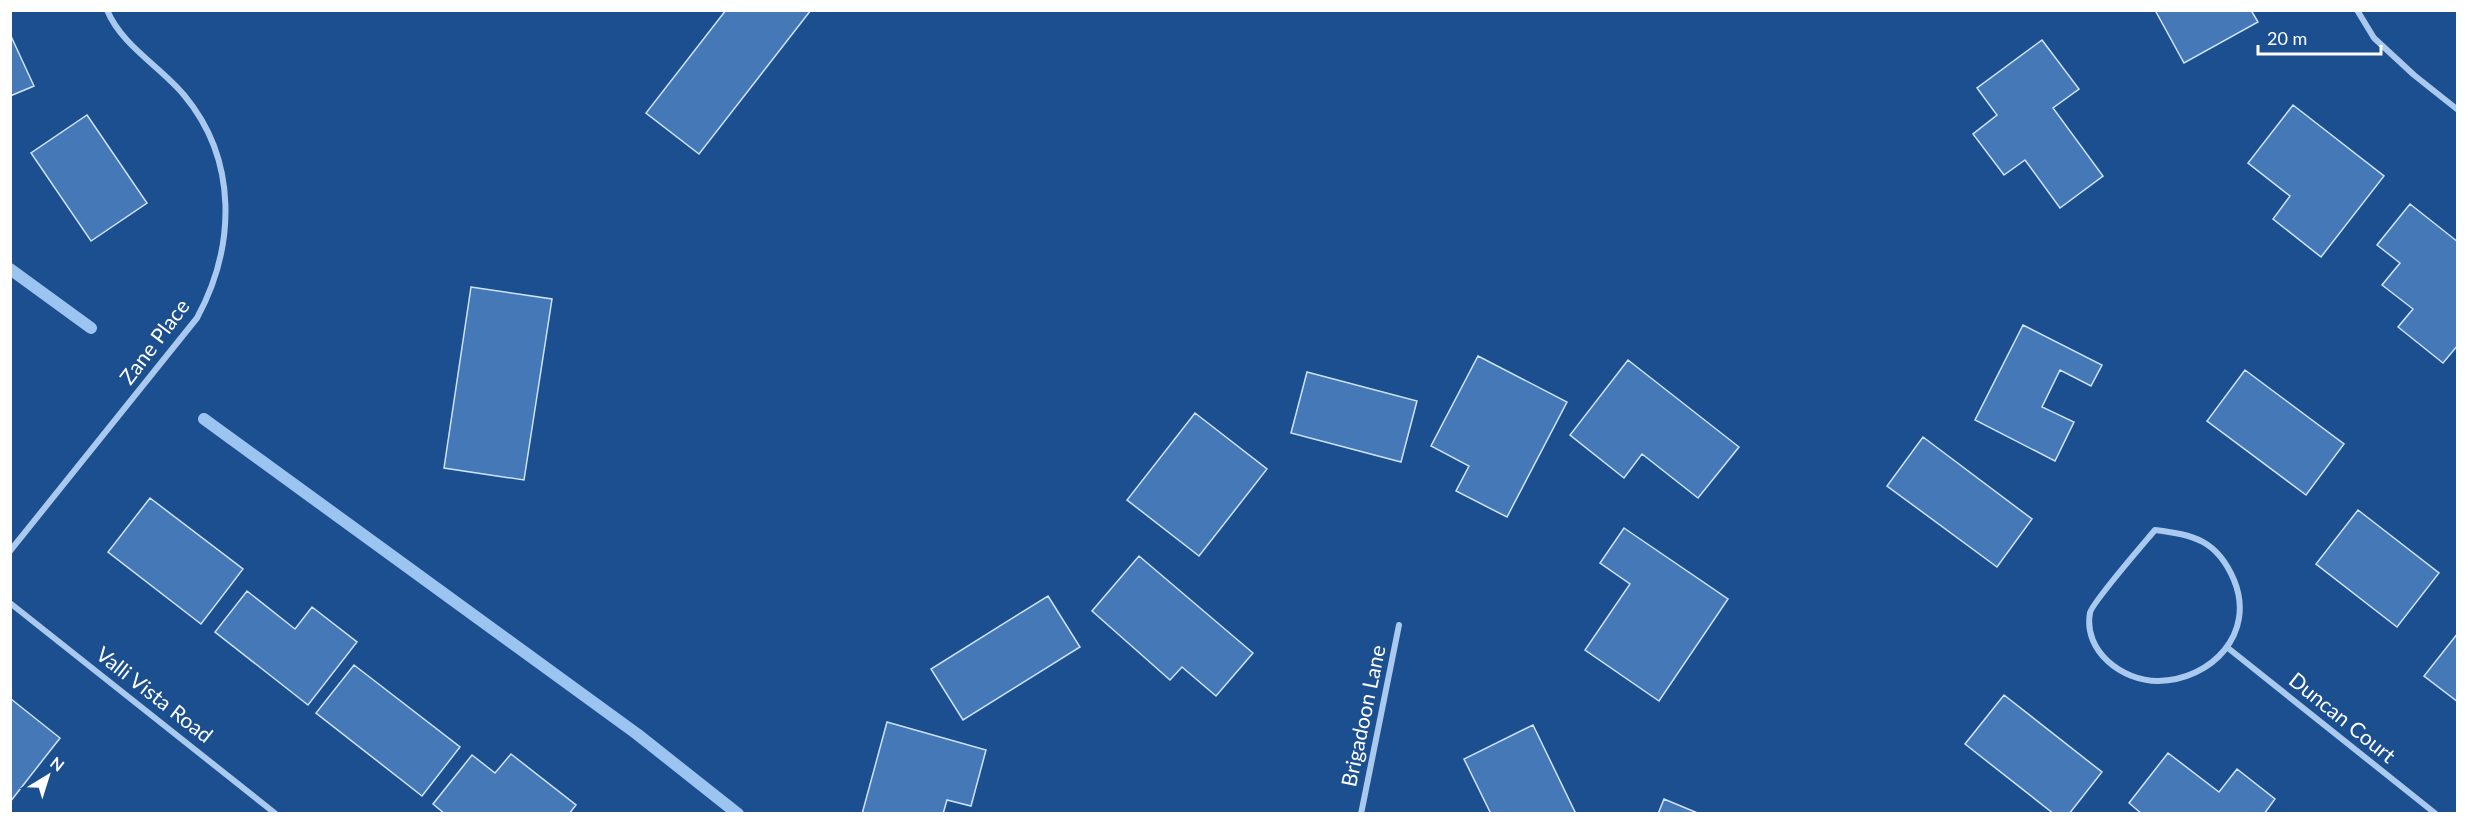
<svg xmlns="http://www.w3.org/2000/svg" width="2468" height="824" font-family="Lato,sans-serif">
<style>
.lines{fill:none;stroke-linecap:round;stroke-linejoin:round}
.stream{stroke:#9cc4f0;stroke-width:12}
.building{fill:#4478b7;stroke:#cfe3fa;stroke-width:1.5}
.street{stroke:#a9c9ee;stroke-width:6}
.labels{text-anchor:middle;stroke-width:4.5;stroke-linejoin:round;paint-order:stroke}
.street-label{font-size:21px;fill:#fff;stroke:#1b4f8f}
</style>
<rect width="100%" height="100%" fill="#1b4f8f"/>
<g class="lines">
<path class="stream" d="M10,269L91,328
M204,419L637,734L738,814"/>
</g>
<path class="building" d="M726,10H811L699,154L646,113Z
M2155,10H2251L2258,22L2184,63Z
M10,34L34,86L10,96Z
M2042,40L2079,89L2053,108L2103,176L2060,208L2025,160L2004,175L1973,134L1997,115L1977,88Z
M2293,105L2384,176L2321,257L2273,219L2290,196L2248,163Z
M87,115L147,203L91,241L31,153Z
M2410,204L2458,242V345L2443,363L2398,327L2413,309L2382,285L2400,263L2377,245Z
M471,287L552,299L524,480L444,468Z
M2023,325L2102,365L2091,386L2060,370L2042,407L2074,422L2055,461L1975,420Z
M1478,356L1567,402L1507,517L1456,491L1469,466L1431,446Z
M1628,360L1739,447L1698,498L1642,454L1624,478L1570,435Z
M2245,370L2344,444L2306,495L2207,421Z
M1307,372L1417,401L1401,462L1291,433Z
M1195,413L1267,469L1199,556L1127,500Z
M1923,437L2032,519L1997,567L1887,486Z
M150,498L243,569L201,624L108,552Z
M2358,510L2439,573L2397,627L2316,564Z
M1624,528L1728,599L1659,701L1585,650L1630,584L1600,563Z
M1139,556L1253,653L1216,696L1182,667L1170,680L1092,611Z
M247,591L295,629L312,607L357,642L308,705L215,632Z
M1048,596L1080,647L963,720L931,669Z
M2458,633V702L2424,676Z
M354,665L460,747L422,796L316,713Z
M2004,695L2102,772L2069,814H2054L1965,744Z
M11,699L60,738L10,802V700Z
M887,722L986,750L971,806L947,800L943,814H862Z
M1533,725L1576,814H1491L1464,759Z
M2168,753L2219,792L2237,769L2275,799L2264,814H2142L2129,803Z
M511,754L576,805L569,814H445L433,804L472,755L495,773Z
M1664,799L1700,814H1658Z"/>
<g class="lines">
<path class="street" d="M2357,10L2374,38L2414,75L2458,110
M2155,530C2194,535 2217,540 2234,580C2256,633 2212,680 2158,681C2122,681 2083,651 2090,613C2091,604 2145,542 2155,530Z
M10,551L197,318C236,246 238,160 184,95C160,66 122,46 107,10
M10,603L276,814
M2228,648L2436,814
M1361,814L1399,625"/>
</g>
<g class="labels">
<g class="street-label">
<text transform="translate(155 342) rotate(-53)" y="7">Zane Place</text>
<text transform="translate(154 695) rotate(38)" y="7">Valli Vista Road</text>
<text transform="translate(1364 716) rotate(-78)" y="7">Brigadoon Lane</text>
<text transform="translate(2342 718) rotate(39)" y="7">Duncan Court</text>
</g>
</g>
<rect width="2468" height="824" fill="none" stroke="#ffffff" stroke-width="24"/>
<g transform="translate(48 776) rotate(38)" stroke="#1b4f8f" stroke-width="4.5" paint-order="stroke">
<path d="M0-4.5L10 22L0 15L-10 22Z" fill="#ffffff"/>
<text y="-9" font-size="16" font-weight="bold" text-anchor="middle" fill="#ffffff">N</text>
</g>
<path d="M2258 45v9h123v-9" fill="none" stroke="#ffffff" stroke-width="3"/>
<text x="2267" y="45" font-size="18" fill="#ffffff" stroke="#1b4f8f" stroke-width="4.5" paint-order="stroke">20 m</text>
</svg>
